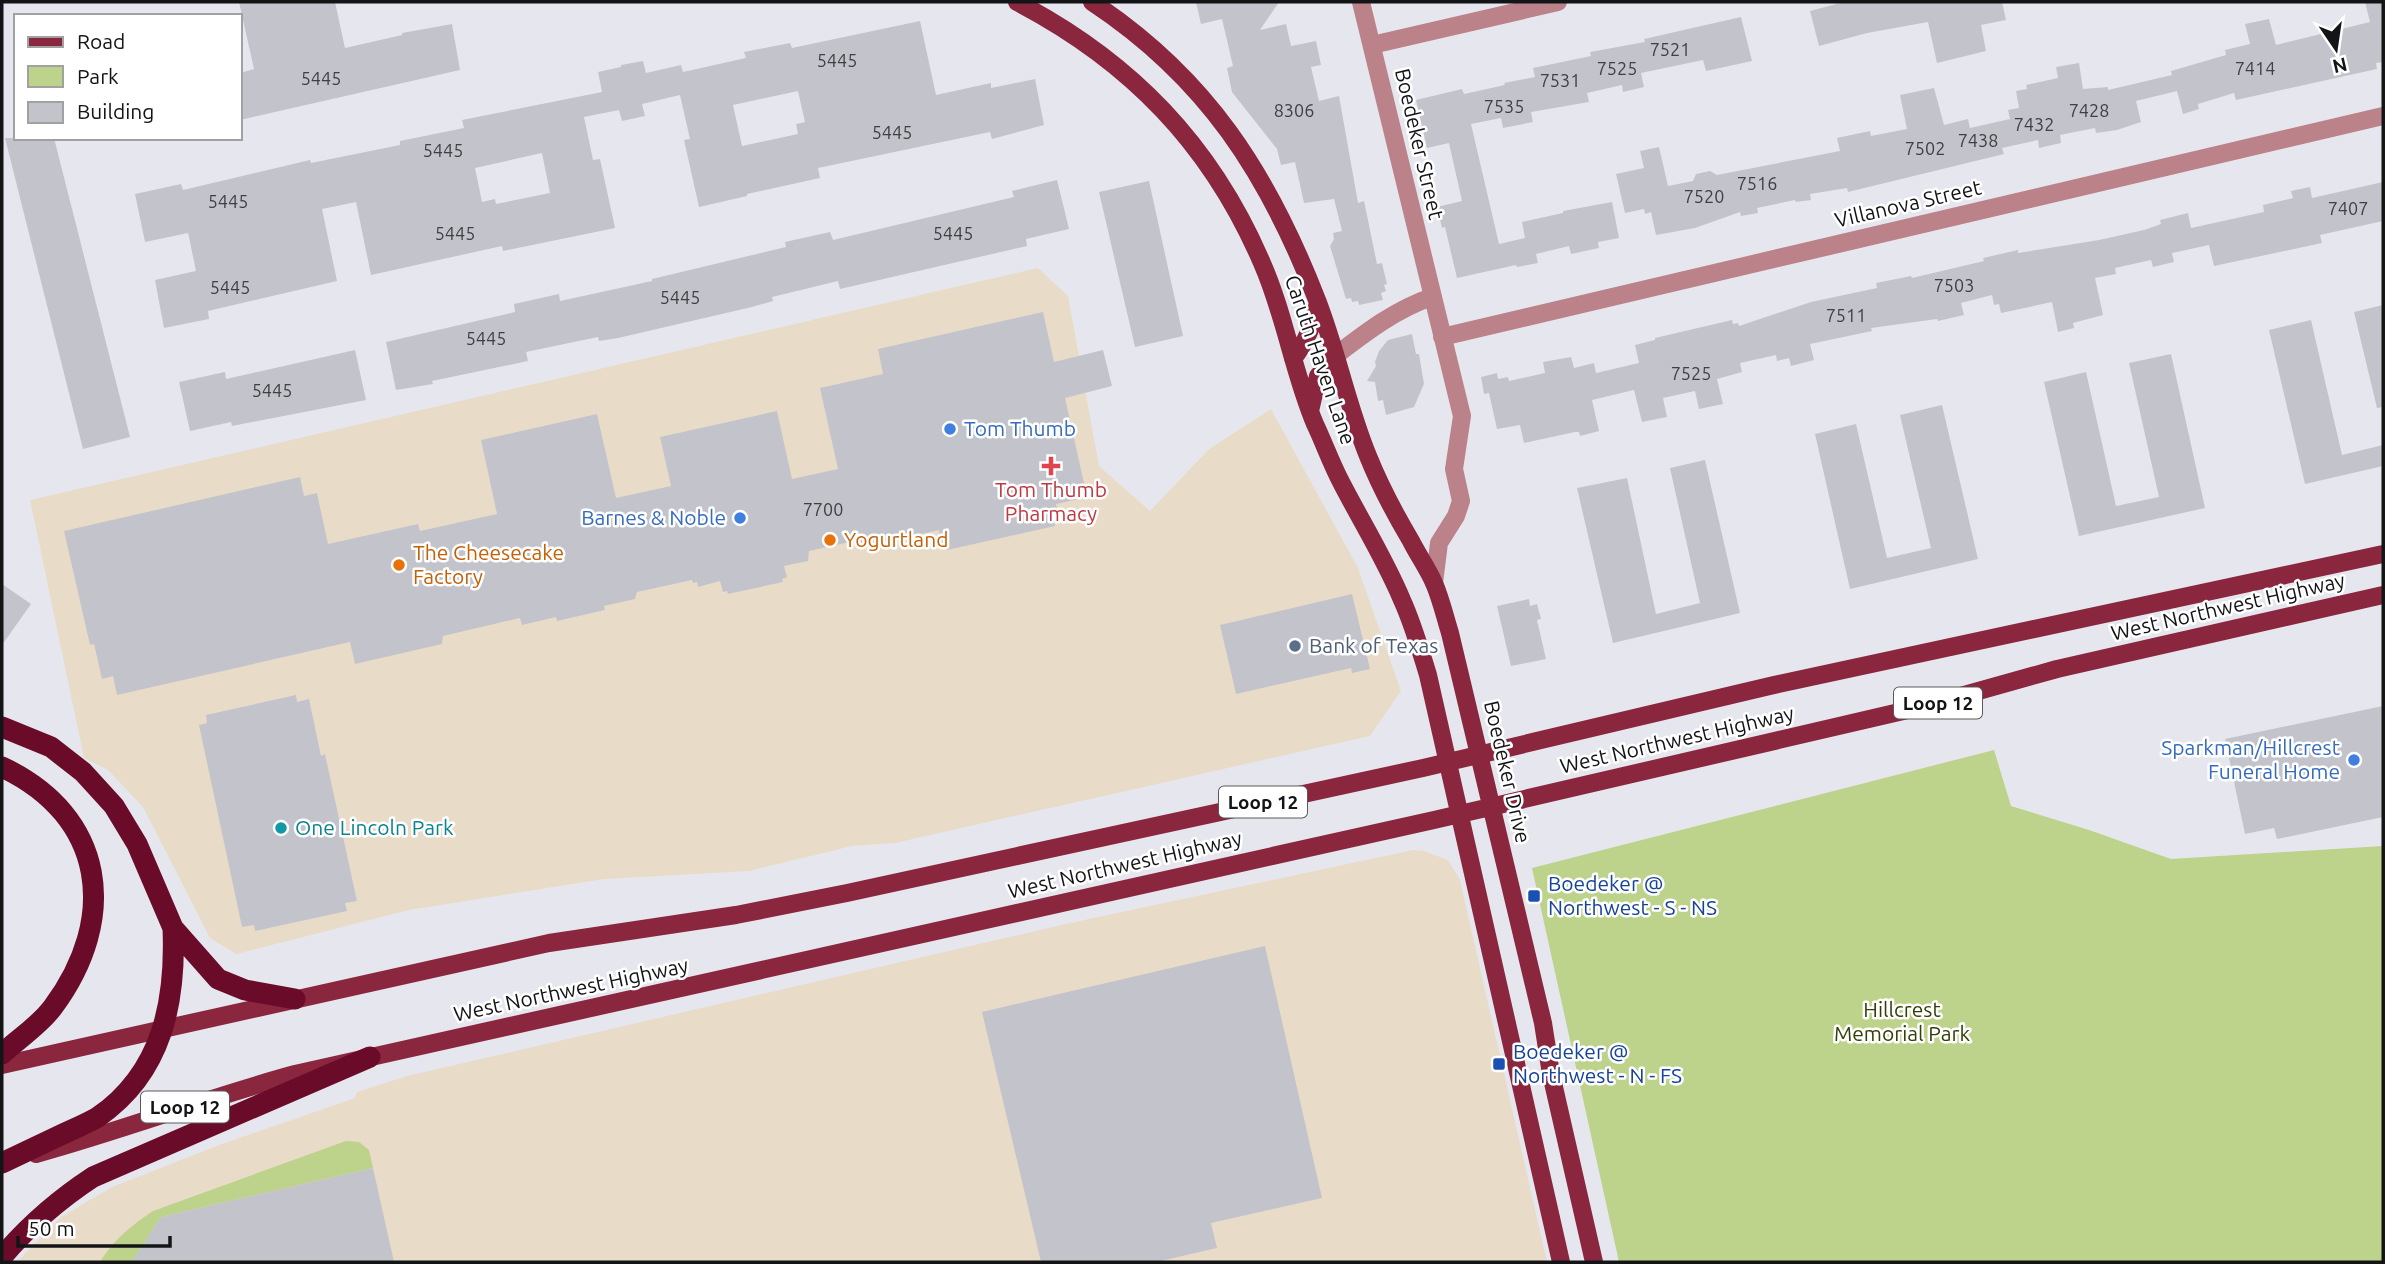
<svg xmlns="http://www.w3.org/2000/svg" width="2385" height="1264" font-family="Ubuntu,sans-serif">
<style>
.commercial{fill:#e8dcc8}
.green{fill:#bdd28a}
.building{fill:#c3c4cb;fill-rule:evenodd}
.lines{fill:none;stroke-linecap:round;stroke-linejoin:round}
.minor{stroke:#bb8289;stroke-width:18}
.major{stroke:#8a263e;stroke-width:18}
.highway{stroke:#6a0b29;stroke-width:21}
.shop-dot{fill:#3f7fe0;stroke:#fff;stroke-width:2.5}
.health-dot{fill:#e0444e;stroke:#fff;stroke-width:2.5}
.food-dot{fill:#e8710a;stroke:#fff;stroke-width:2.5}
.service-dot{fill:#5c6f8a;stroke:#fff;stroke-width:2.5}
.culture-dot{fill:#0f9aa8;stroke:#fff;stroke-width:2.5}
.transit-dot{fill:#1a4fb4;stroke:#fff;stroke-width:2.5}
.labels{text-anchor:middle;stroke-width:5;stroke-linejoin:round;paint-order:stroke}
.number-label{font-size:18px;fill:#3f4043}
.shield{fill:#fff;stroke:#5a5a5c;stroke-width:2}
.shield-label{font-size:19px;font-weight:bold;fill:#131416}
.street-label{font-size:21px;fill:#131416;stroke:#fff}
.shop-label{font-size:21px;fill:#366cbe;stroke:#fff;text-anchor:end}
.health-label{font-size:21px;fill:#be3a42;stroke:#fff}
.food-label{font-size:21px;fill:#c56008;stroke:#fff;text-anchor:start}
.service-label{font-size:21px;fill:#4e5e75;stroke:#fff;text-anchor:start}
.culture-label{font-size:21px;fill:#0d838f;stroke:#fff;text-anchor:start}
.transit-label{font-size:21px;fill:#164399;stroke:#fff;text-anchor:start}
.park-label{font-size:21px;fill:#333f08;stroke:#fff}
</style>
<rect width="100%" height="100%" fill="#e6e7ee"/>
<path class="commercial" d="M1038,268L1068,296L1099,466L1150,511L1209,449L1271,409L1358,568L1401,691L1370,736L895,843L852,846L749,871L604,879L409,910L236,954L210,938L143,807L108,770L84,758L30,500Z
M1413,850L1424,851L1448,860L1460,880L1547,1262H17L61,1217L112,1187L219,1145L355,1098L357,1092L407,1076L1070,923Z"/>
<path class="green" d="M1994,750L2011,806L2089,830L2171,859L2383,846V1262H1619L1532,868Z
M346,1141L359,1142L369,1150L373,1168L161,1217L132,1262H100C114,1239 131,1226 153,1211Z"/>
<path class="building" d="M239,2H335L345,48L402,35V33L452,24L460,70L240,120V73L254,69Z
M1196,2H1279L1260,30L1286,24L1291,46L1316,41L1321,65L1311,67L1319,101L1339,96L1358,203L1364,201L1377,264L1382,263L1387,284L1384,285L1386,291L1381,293L1383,300L1359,305L1358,301L1352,302L1351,298L1346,299L1330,246L1334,239L1333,233L1342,231L1334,199L1304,203L1295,162L1281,165L1277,149L1232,92L1227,68L1233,66L1222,19L1201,24Z
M1844,2H2002L2006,20L1981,25L1986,51L1937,63L1928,22L1867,33L1819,46L1810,11Z
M2365,2H2383V62L2376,63L2377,69L2236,100L2234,93L2198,104L2199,109L2183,114L2177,91L2136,101L2141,122L2117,130L2096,133L2095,128L2060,135L2061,143L2039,148L2038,140L2002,148L2004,154L1848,192L1847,188L1810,194L1811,200L1796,202L1795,200L1757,208L1758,213L1741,216L1740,212L1695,228L1656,235L1651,212L1645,214L1644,209L1625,213L1616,174L1644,168L1640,151L1659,147L1668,186L1693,181L1696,174L1710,171L1717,175L1840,151L1837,138L1870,131L1871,136L1907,129L1900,95L1934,88L1944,125L1968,119L1970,128L2010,119L2008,110L2019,108L2016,91L2027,89L2026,85L2058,78L2056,67L2079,63L2083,89L2108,87V90L2172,75L2171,71L2226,55L2225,50L2250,44L2245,24L2269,19L2276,45L2370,22Z
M1741,17L1752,61L1706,71L1703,60L1641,73L1644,87L1623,92L1622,85L1587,93L1589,102L1531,112L1533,122L1503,128L1501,118L1471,124L1499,244L1525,238L1522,222L1563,213V211L1612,202L1619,238L1598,242L1599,248L1571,254L1569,246L1536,254L1538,263L1517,267L1516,265L1457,278L1445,227L1442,228L1437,207L1462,201L1449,143L1427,148L1416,100L1462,89L1464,94L1505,85L1504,83L1535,77L1533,68L1591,56L1590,52L1645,42L1644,39Z
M920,21L936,95L991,83V88L1035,79L1044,125L992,139L990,132L818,168L820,178L747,194V196L699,207L684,140L690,139L680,95L642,104L645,116L622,121L619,110L584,117L593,160L600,159L615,228L503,251L502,246L371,275L356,202L322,209L337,281L208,311L209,319L164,328L155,280L196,271L189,237L188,233L145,242L135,194L181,184L183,190L310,160L311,163L400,145V141L464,128L462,120L602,92L598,72L621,67V65L643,61L646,73L681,65L683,72L746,58L744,52L790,43L792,48ZM798,91L805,122L796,124L798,134L742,146L733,105ZM542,153L550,193L496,204L495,199L482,202L475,168Z
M5,138H54L130,437L83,449Z
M1057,180L1069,229L1026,239L1027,246L840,289L838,281L772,297L773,301L752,307L618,338L599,341L598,337L526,352L528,361L432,381L433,384L396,390L386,342L515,312L514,304L559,294L560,301L652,281V279L786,247L785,242L830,232L833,240L1014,197L1012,191Z
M1149,181L1183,336L1135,347L1099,192Z
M2383,182V221L2320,235L2322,243L2214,266L2209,245L2172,253L2174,262L2153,267L2151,260L2115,268L2116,274L2095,278L2103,315L2073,323L2074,328L2058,332L2052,302L2001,313L1999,304L1994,305L1992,295L1961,303L1964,315L1938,321L1937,319L1871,328L1872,331L1810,344L1814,360L1791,366L1789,358L1777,361L1776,355L1740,363L1742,372L1717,379L1723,404L1699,409L1695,391L1663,398L1667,417L1642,422L1634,390L1592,400L1599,431L1580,436L1579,432H1575L1524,443L1520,425L1497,429L1489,393L1484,394L1481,377L1497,373L1498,379L1508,377L1509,381L1545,373L1543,362L1571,357L1574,368L1594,363L1596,373L1639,363L1635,345L1655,340V338L1732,320L1733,324L1738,323L1739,326L1811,302L1877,288L1876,283L1911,276L1912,278L1984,261L1983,258L2018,250V253L2099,240L2144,230L2161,224L2160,220L2188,213L2191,228L2264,212L2263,205L2293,198L2291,191L2310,187L2312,198Z
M2383,305V407L2377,408L2354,312Z
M1043,312L1054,362L1103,350L1112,386L1065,398L1086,492L1081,493L1083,498L1056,504L1059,520L1054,521L1055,526L947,550L946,545L942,546L939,530L858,548L854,541L809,551L808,561L784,566L787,577L782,579L783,582L728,594L727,591L723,592L720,581L698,587L697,582L693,583L692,580L637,592L635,599L604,606L605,610L557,621L556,617L522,625L520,618L443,636L442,644L355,664L350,642L117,695L113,676L102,679L94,644L90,645L64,531L300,477L304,496L317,493L328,544L418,524L420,531L497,514L481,440L597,414L616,498L671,486L660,437L777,411L792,479L838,469L820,388L883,374L878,349Z
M2311,320L2342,455L2383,445V466L2305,484L2269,330Z
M1412,334L1416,354H1419L1424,384L1414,407L1386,415L1383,400L1378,401L1375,382L1367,381L1376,366L1375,362L1379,351L1388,340Z
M355,350L366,400L232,426L231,422L190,431L179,382L225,372L226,379Z
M2171,354L2205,508L2079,536L2044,382L2086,372L2116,506L2159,497L2129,363Z
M1942,405L1978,559L1850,589L1815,434L1856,424L1887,558L1931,548L1900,415Z
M1705,460L1740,613L1613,643L1577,488L1627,478L1656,614L1700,603L1670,468Z
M2,584L31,604L2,645Z
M1352,594L1370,669L1352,673L1351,668L1236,694L1220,625Z
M1529,599L1530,606L1537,604L1541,619L1537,620L1546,659L1511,666L1497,606Z
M296,695L297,702L309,699L321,756L325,754L357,901L345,903L347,911L255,931L254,925L242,927L199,725L207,723L206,715Z
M2383,706V817L2277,839L2274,828L2245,834L2225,739Z
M1265,946L1322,1198L1211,1223L1217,1248L1156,1262H1041L982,1012Z
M373,1168L394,1262H132L161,1217Z"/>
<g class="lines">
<path class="minor" d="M1361,2L1462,416L1454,469L1461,501L1456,516L1439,543L1434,583
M1372,45L1558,2
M1442,337L2383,116
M1335,356C1365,333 1396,309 1432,297"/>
<path class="major" d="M1017,2C1130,61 1211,144 1262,263C1285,315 1293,372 1315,424C1324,443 1331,463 1341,482C1361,521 1385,559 1402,600C1413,624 1420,649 1428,675L1561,1262
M1092,2C1207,78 1268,174 1317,300C1337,351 1347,405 1368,456C1380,486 1395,514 1411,541C1418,555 1428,569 1434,583C1441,599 1445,617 1450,633L1543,1023L1551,1074L1594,1262
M1293,359C1307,341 1314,324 1318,302
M1310,411L1318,376L1335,356
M2,1065L549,943L736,915L847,893L1423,768L1774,685L2383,554
M36,1154C123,1130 207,1098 295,1074L1434,820L1925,706L2057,669L2383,595"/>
<path class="highway" d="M2,727L51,747L83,772L114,806L137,844L173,928L218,979L245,990L295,999
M2,767C106,816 119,918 53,1007C40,1025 18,1039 2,1054
M2,1163C23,1153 44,1143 65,1133C76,1128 88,1123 98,1117C163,1072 176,1001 173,928
M2,1257C29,1225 58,1200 93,1177L370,1057"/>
</g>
<g class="shop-dot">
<circle cx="950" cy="429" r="7"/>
<circle cx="740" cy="518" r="7"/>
<circle cx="2354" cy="760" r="7"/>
</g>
<path class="health-dot" d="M1047.5 455.5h7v7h7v7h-7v7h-7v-7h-7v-7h7z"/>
<g class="food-dot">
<circle cx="830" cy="540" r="7"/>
<circle cx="399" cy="565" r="7"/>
</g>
<circle class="service-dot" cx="1295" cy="646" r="7"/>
<circle class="culture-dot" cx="281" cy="828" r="7"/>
<g class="transit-dot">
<rect x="1527" y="889" width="14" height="14" rx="3.5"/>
<rect x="1492" y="1057" width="14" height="14" rx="3.5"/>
</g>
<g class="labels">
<g class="number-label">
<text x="1670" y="56">7521</text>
<text x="837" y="67">5445</text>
<text x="1617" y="75">7525</text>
<text x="2255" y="75">7414</text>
<text x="321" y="85">5445</text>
<text x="1560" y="87">7531</text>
<text x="1504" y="113">7535</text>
<text x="1294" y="117">8306</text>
<text x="2089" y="117">7428</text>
<text x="2034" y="131">7432</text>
<text x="892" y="139">5445</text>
<text x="1978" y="147">7438</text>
<text x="1925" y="155">7502</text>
<text x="443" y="157">5445</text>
<text x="1757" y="190">7516</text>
<text x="1704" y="203">7520</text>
<text x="228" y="208">5445</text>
<text x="2348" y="215">7407</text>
<text x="455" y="240">5445</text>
<text x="953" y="240">5445</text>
<text x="1954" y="292">7503</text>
<text x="230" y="294">5445</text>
<text x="680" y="304">5445</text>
<text x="1846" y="322">7511</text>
<text x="486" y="345">5445</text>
<text x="1691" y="380">7525</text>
<text x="272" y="397">5445</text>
<text x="823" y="516">7700</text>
</g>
<g class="shield">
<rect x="1894" y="687.5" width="88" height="31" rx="5"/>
<rect x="1219" y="786.5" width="88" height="31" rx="5"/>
<rect x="141" y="1091.5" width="88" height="31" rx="5"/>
</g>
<g class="shield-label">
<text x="1938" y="710">Loop 12</text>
<text x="1263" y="809">Loop 12</text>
<text x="185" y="1114">Loop 12</text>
</g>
<g class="street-label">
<text transform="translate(1419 144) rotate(77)" y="7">Boedeker Street</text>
<text transform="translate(1908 204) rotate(-13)" y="7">Villanova Street</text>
<text transform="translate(1320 360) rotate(71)" y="7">Caruth Haven Lane</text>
<text transform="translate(2228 607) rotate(-13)" y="7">West Northwest Highway</text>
<text transform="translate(1677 740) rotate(-13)" y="7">West Northwest Highway</text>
<text transform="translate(1507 772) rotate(77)" y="7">Boedeker Drive</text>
<text transform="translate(1125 865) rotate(-13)" y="7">West Northwest Highway</text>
<text transform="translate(571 990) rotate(-12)" y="7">West Northwest Highway</text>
</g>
<g class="shop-label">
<text x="964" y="436" text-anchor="start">Tom Thumb</text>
<text x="726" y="525">Barnes &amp; Noble</text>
<text x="2340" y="755">Sparkman/Hillcrest<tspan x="2340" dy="24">Funeral Home</tspan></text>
</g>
<g class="health-label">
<text x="1051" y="497">Tom Thumb<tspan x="1051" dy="24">Pharmacy</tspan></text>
</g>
<g class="food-label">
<text x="844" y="547">Yogurtland</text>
<text x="413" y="560">The Cheesecake<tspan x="413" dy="24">Factory</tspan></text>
</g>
<g class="service-label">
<text x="1309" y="653">Bank of Texas</text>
</g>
<g class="culture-label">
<text x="295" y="835">One Lincoln Park</text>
</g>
<g class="transit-label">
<text x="1548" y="891">Boedeker @<tspan x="1548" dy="24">Northwest - S - NS</tspan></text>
<text x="1513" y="1059">Boedeker @<tspan x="1513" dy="24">Northwest - N - FS</tspan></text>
</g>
<g class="park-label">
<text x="1902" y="1017">Hillcrest<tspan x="1902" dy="24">Memorial Park</tspan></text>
</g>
</g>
<rect width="2385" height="1264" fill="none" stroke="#131416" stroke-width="7"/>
<rect x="14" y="14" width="228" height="126" fill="#ffffff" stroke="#a1a1a2" stroke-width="2"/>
<rect x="28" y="37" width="35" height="10" fill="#8a263e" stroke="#a1a1a2" stroke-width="2"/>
<text x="77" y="49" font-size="21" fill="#131416">Road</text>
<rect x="28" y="66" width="35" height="21" fill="#bdd28a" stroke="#a1a1a2" stroke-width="2"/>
<text x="77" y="84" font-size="21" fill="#131416">Park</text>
<rect x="28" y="102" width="35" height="21" fill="#c3c4cb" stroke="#a1a1a2" stroke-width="2"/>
<text x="77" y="119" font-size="21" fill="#131416">Building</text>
<g transform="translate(2336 49) rotate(167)" stroke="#ffffff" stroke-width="5" paint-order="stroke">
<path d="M0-5L12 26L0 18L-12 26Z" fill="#131416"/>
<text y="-10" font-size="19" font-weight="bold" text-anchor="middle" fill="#131416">N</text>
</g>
<path d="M18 1236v10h152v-10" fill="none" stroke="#131416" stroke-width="3.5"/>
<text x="28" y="1236" font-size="21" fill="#131416" stroke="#ffffff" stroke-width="5" paint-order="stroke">50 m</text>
</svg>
